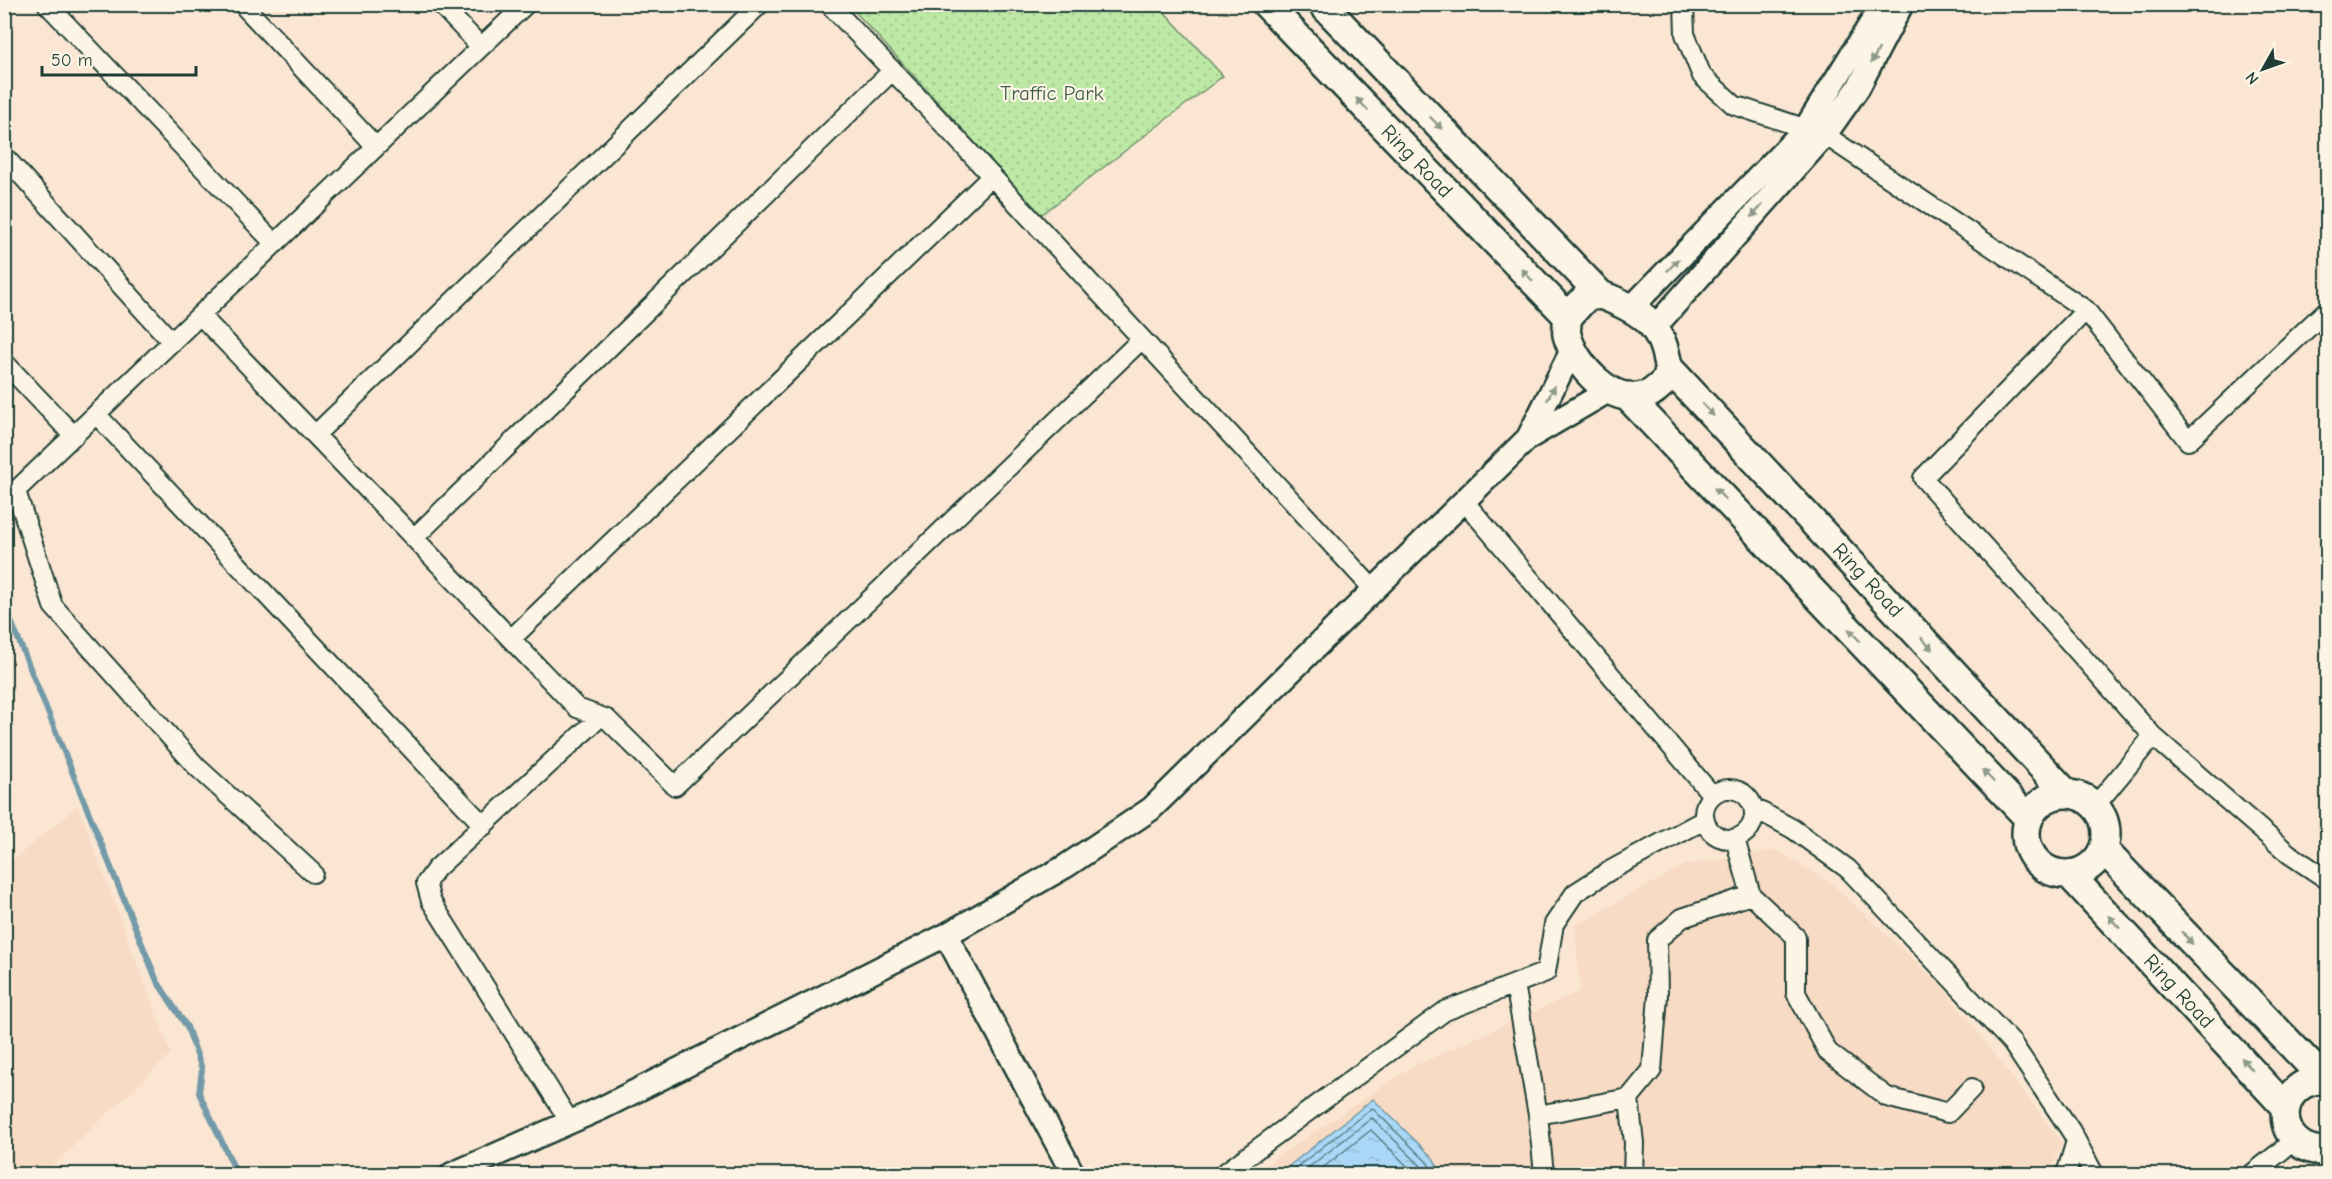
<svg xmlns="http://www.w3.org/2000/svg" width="2332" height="1179" font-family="'Comic Neue',sans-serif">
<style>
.built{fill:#f8dbc4}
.grass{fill:url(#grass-dots);stroke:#6e926c;stroke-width:1.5}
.water{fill:url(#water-ripples);stroke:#729aa8;stroke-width:1.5}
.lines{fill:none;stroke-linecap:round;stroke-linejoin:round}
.shore{stroke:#577b82;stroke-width:1.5}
.stream{stroke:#729aa8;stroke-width:6}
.minor-casing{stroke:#1f3d34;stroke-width:22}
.tertiary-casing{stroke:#1f3d34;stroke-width:27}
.primary-casing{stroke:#1f3d34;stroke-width:32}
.minor{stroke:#fcf5e5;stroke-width:18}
.tertiary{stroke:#fcf5e5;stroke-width:22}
.primary{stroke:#fcf5e5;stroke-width:27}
.oneway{fill:#8e998c}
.labels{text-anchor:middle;stroke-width:4.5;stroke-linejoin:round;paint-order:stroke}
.park-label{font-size:21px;fill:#3f5f4b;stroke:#fcf5e5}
.street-label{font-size:21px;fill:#1f3d34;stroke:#fcf5e5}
</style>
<defs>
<pattern id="grass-dots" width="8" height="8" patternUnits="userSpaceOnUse" patternTransform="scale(1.5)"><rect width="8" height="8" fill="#bde8a5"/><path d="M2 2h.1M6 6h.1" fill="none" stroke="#a2c88f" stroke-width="1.8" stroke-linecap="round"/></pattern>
<pattern id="water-ripples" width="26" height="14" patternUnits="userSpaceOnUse" patternTransform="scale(1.5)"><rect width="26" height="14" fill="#aad8f6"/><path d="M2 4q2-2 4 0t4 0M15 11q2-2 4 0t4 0" fill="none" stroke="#92bad4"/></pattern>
</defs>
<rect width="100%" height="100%" fill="#fae6d2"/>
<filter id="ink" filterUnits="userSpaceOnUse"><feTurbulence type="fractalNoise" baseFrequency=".0167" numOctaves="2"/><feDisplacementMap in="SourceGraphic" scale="12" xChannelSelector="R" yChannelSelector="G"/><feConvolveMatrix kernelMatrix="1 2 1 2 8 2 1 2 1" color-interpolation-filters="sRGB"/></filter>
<g filter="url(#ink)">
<path class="built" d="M78,806L171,1054L43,1174H5V867Z
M1777,850L1834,886L1942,986L2062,1143L2050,1174H1252L1410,1068L1580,991L1575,926L1685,865Z"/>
<path class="grass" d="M849,5H1158L1223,76L1041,215Z"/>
<path class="water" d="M1373,1099L1433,1158L1441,1174H1279Z"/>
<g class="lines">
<path class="shore" d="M1288,1174L1372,1108L1427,1162L1434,1174
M1300,1174L1372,1118L1421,1166L1426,1174
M1315,1174L1371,1130L1415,1174"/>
<path class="stream" d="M4,604L157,981L187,1027L202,1069L199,1093L237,1174"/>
<defs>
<path id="minor" d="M47,4L275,244
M242,4L376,147
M440,4L481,47
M829,4L948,129L1374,590
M1684,4L1685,34L1702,76L1734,105L1825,135L2086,310L2188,441L2328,309
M4,156L172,342
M2086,310L1923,478L2153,736L2095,806
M200,315L577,708L607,719L675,786L1142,339
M4,362L74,436
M96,414L484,826
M315,435L760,4
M16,491L53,606L197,767L313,873
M1464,501L1712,795
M4,502L526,4
M414,538L893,70
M511,639L992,176
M2153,736L2289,854L2328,880
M1704 814a25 25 0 1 1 50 0a25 25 0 1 1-50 0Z
M1754,808L1793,829L1848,869L2012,1043L2071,1131L2094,1174
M1735,839L1751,895
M1515,984L1538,1115L1544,1174
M1538,1115L1629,1098
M570,1122L431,901L426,883L436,869L600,717
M1223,1174L1445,1011L1546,972L1554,924L1575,893L1611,870L1704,820
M1633,1174L1634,1143L1629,1098L1652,1070L1658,996L1657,940L1682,918L1751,895L1796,937V993L1828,1052L1887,1097L1948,1113L1972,1088
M2066,1174L2076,1141
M2252,1174L2295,1140"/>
<path id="tertiary" d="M1632,307L1805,129L1883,4
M1654,328L1825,135L1858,88L1902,4
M1528,438L1573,348
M946,935L1073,1174
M452,1174L602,1108L946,935L1066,866L1151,809L1528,438L1610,390"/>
<path id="primary" d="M1266,4L1568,317
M1322,4L1601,295
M1601,295C1646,312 1666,327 1669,378C1662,383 1654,393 1646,395C1612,407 1575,365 1567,335C1566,330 1567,323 1568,317L1586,297Z
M1668,367L2067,794
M1627,396L2029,819
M2026 834a40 40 0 1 1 80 0a40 40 0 1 1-80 0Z
M2104,850L2324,1079
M2070,875L2286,1108
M2328,1080C2272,1076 2270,1153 2328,1151"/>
</defs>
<use href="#minor" class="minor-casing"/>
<use href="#tertiary" class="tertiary-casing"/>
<use href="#primary" class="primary-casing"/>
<use href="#minor" class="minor"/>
<use href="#tertiary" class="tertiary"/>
<use href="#primary" class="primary"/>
</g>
<defs><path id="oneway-solid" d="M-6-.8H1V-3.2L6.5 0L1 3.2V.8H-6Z" transform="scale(1.5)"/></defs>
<g class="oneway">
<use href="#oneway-solid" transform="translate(1875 56) rotate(118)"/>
<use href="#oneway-solid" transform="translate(1362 104) rotate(-134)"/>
<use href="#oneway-solid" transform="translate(1436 123) rotate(46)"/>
<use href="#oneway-solid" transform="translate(1757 211) rotate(131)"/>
<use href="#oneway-solid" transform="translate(1673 265) rotate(-46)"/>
<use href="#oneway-solid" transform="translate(1527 275) rotate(-134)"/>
<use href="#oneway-solid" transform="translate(1551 393) rotate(-63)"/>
<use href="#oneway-solid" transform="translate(1708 410) rotate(47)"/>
<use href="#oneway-solid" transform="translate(1720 494) rotate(-134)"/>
<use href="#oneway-solid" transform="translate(1854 635) rotate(-134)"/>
<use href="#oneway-solid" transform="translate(1927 644) rotate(47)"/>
<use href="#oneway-solid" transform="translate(1988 776) rotate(-134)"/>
<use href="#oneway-solid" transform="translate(2114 922) rotate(-133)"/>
<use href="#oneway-solid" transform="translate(2187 938) rotate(47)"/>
<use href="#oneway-solid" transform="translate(2247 1064) rotate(-131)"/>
</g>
</g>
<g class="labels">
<g class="park-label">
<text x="1052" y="100">Traffic Park</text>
</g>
<g class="street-label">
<text transform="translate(1417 161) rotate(46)" y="7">Ring Road</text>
<text transform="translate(1868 580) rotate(47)" y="7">Ring Road</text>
<text transform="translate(2179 991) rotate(47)" y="7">Ring Road</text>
</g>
</g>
<rect width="2332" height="1179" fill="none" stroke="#fcf5e5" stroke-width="24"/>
<rect x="12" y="12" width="2308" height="1155" fill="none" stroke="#1f3d34" stroke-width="2" filter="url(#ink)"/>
<g transform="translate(2263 69) rotate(230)" stroke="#fcf5e5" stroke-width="4.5" paint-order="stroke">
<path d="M0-4.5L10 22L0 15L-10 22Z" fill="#1f3d34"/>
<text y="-9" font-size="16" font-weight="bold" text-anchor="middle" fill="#1f3d34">N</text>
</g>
<path d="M42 66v9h154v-9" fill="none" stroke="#1f3d34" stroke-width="3"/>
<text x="51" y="66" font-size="18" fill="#1f3d34" stroke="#fcf5e5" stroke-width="4.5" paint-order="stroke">50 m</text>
</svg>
